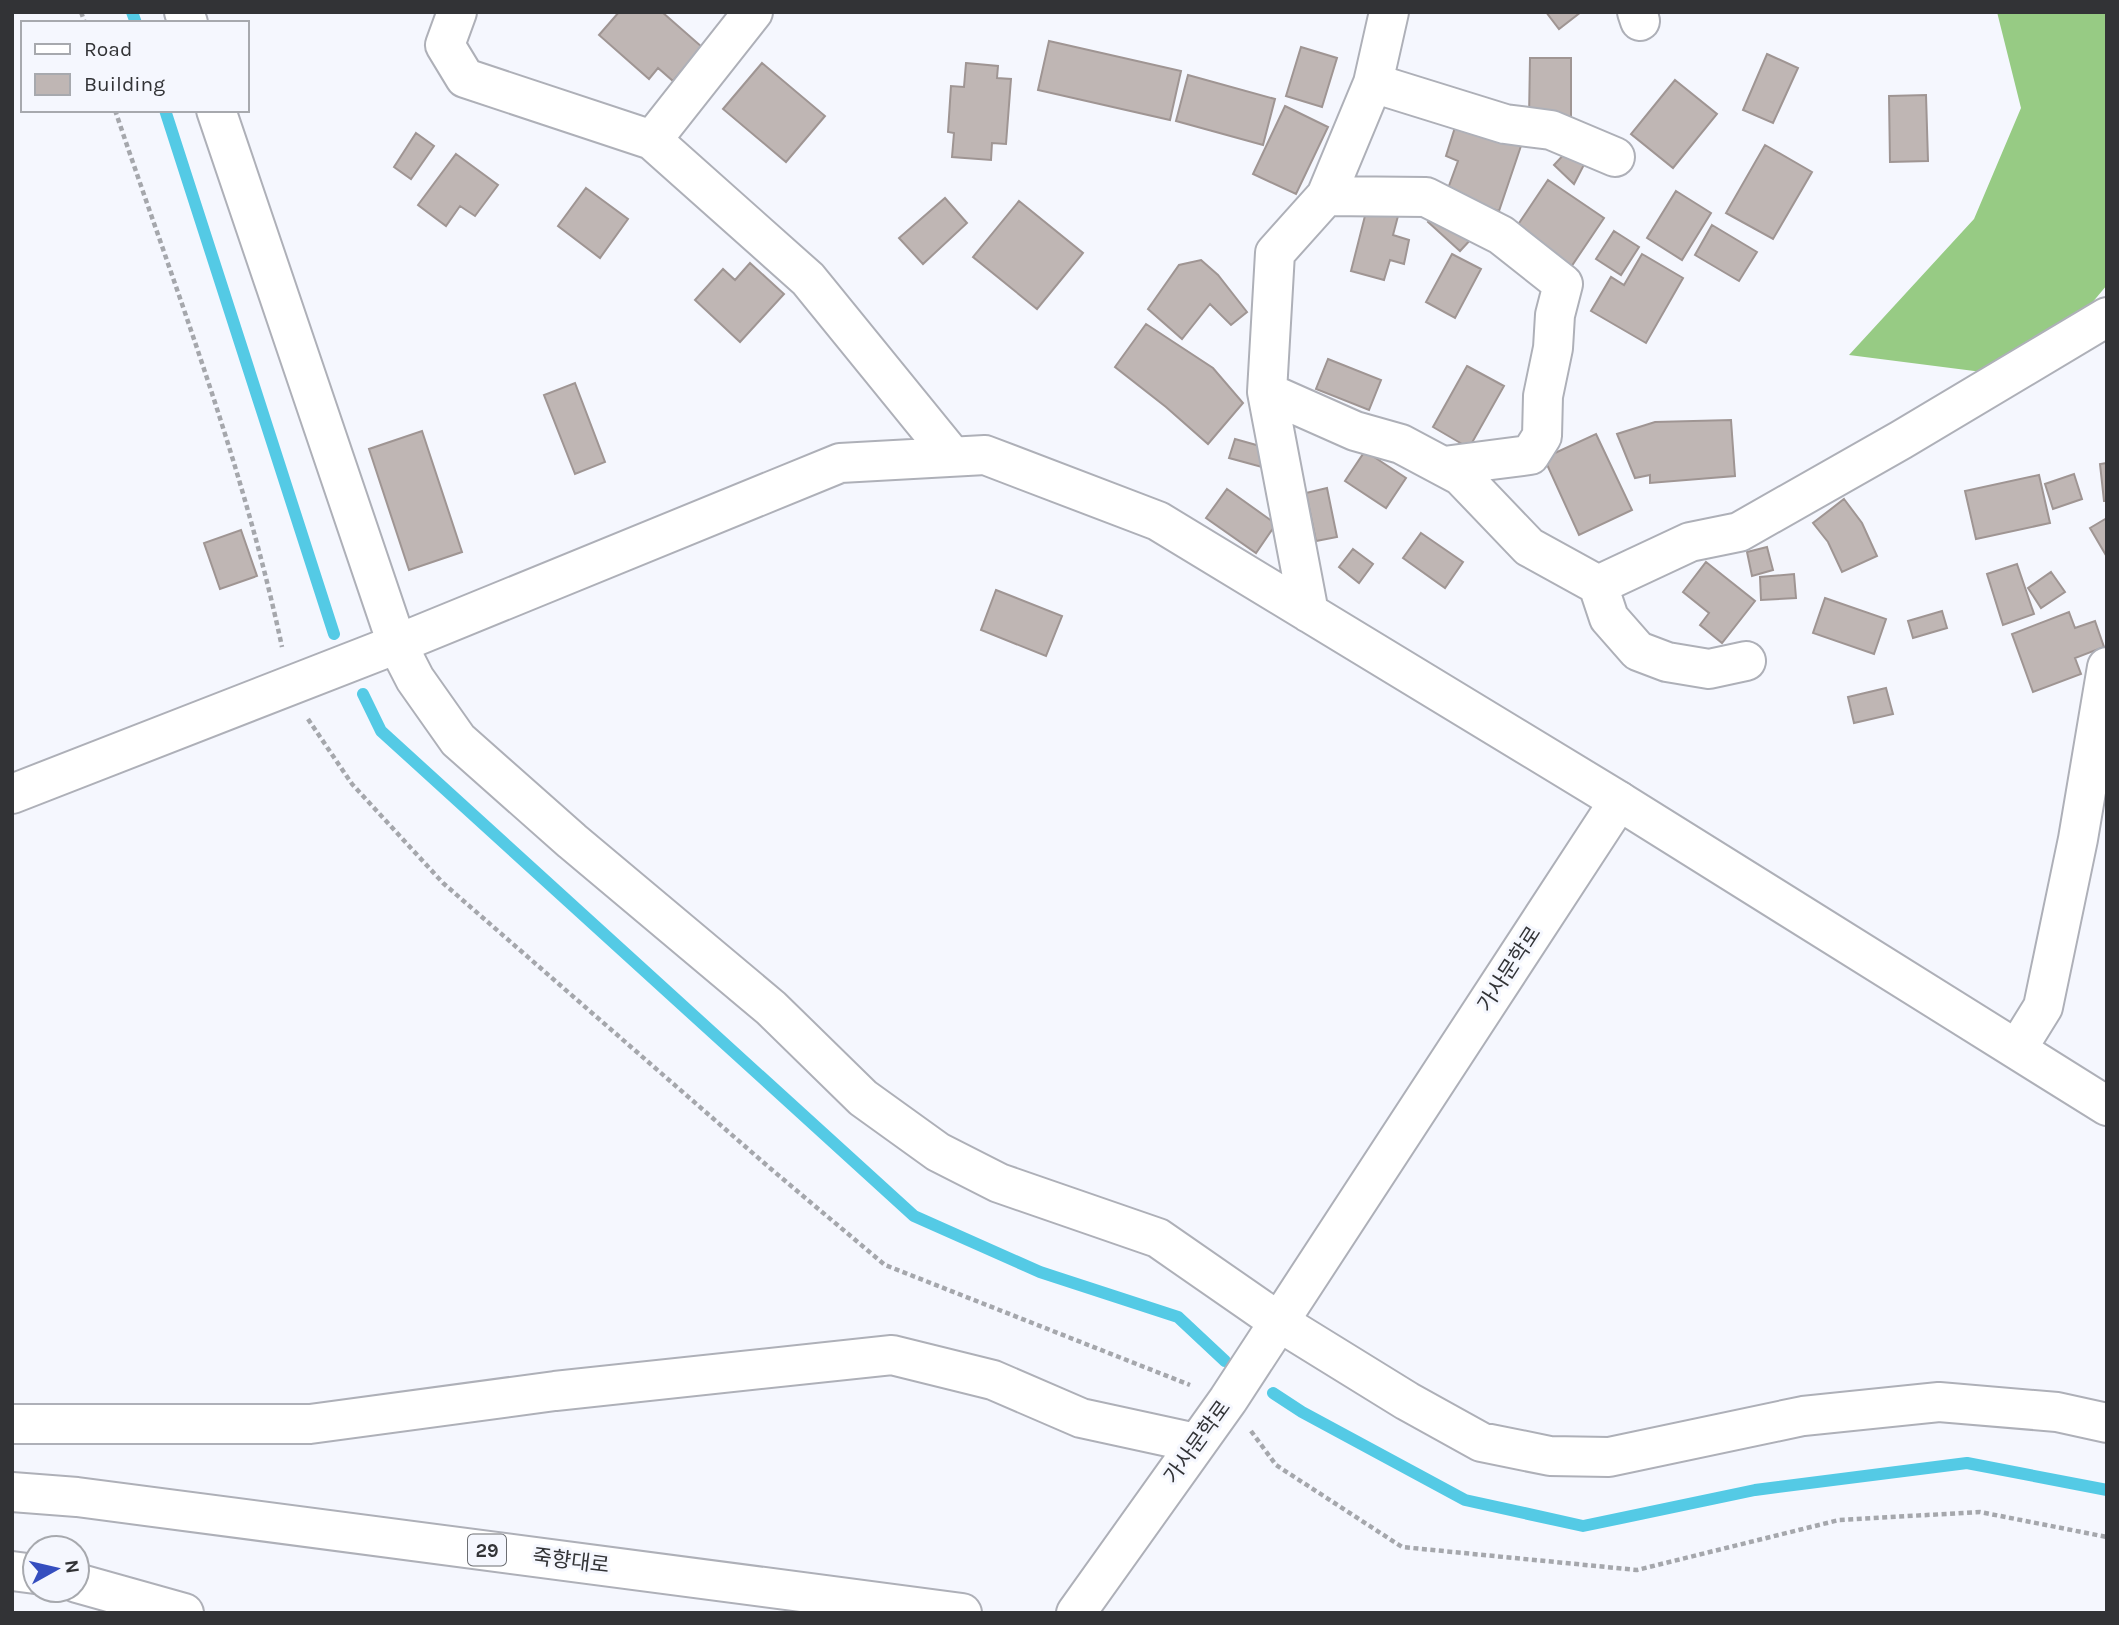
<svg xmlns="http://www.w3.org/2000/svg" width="2119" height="1625" font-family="Karla,'Noto Sans KR',sans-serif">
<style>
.forest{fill:#97cb84}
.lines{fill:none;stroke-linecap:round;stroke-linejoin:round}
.stream{stroke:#54cae5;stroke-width:12}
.building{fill:#bfb6b4;stroke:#9f9593;stroke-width:2}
.minor-casing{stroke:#aeb0b8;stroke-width:42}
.major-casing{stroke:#aeb0b8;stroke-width:42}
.path{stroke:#a5a7ac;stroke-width:4.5;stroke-dasharray:5 3.5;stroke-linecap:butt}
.minor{stroke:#fff;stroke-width:38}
.major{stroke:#fff;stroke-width:38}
.labels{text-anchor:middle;stroke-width:6;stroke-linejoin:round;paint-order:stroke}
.shield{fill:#f5f7fe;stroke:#6c6e72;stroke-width:2}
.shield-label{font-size:19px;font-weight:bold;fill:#323336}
.street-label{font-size:21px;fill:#323336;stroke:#f5f7fe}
</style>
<rect width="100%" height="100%" fill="#f5f7fe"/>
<path class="forest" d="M1997,12H2107V285L2029,378L1849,355L1974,219L2021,108Z"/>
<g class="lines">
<path class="stream" d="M132,12L136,23
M165,110L334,634
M363,694L381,731L914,1216L1040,1272L1178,1317L1225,1361
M1273,1393L1302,1412L1465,1500L1583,1526L1755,1490L1967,1463L2107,1490"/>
</g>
<path class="building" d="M619,12H662L702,47L673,81L658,68L649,79L599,35Z
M1546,12H1581L1559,29Z
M1049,41L1181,71L1170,120L1038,90Z
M1301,47L1337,58L1322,107L1286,96Z
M1767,54L1798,68L1773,123L1743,110Z
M1530,58H1571V118L1529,119Z
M762,63L825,116L786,162L723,109Z
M966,63L998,66L997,78L1011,79L1006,144L992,143L991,160L952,157L954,133L948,132L951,86L964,87Z
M1188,75L1275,99L1263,145L1176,121Z
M1675,80L1717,114L1673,168L1631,134Z
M1926,95L1928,161L1890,162L1889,96Z
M1285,106L1328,127L1296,194L1253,174Z
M1457,121L1522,143L1499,211L1446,194L1458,161L1446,156Z
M416,133L434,146L411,179L394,167Z
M1765,145L1812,172L1773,239L1726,213Z
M1568,150L1589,155L1574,184L1554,165Z
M456,154L498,185L475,216L460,206L446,226L418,205Z
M1548,180L1604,218L1567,273L1511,235Z
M586,188L628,219L600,258L558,226Z
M1676,191L1711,213L1682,260L1647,238Z
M945,198L967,223L923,264L899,238Z
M1019,201L1083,253L1037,309L973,257Z
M1367,208L1398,216L1393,235L1409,240L1404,264L1390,260L1384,280L1351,271Z
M1441,208L1473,237L1460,251L1428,222Z
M1712,225L1757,252L1739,281L1695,255Z
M1614,231L1639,247L1621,275L1596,259Z
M1452,254L1481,269L1455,318L1426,302Z
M1642,254L1683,278L1646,343L1591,311L1611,277L1624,285Z
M1201,260L1218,275L1247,312L1231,325L1210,304L1182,339L1148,309L1179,265Z
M750,263L784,294L740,342L695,300L723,269L735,280Z
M1146,324L1213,368L1243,403L1208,444L1166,407L1115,367Z
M1328,359L1381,380L1369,410L1316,389Z
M1467,366L1504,386L1469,448L1433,427Z
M575,383L605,462L575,474L544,395Z
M1731,420L1735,476L1650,483V475L1635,478L1617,434L1655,422Z
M422,431L462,552L409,570L369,449Z
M1596,434L1632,510L1579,535L1544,458Z
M1235,439L1267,448L1262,467L1229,458Z
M1365,451L1406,478L1386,508L1345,481Z
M2107,463V501H2104L2100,464Z
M2074,474L2082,499L2053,509L2045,484Z
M2039,475L2050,523L1976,539L1965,491Z
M1327,488L1337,537L1316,541L1306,493Z
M1227,489L1276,524L1256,553L1206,518Z
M1844,499L1862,523L1877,556L1842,572L1828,542L1813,523Z
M2107,518V557L2090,528Z
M241,530L257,576L220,589L204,543Z
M1421,533L1463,562L1445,588L1403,558Z
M1767,547L1773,570L1752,576L1747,552Z
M1353,549L1373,564L1359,583L1339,567Z
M1706,562L1755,601L1722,643L1700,625L1709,613L1683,592Z
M2017,564L2034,614L2003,625L1987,574Z
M2051,572L2065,592L2041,608L2028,588Z
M1794,574L1796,598L1761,600L1760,577Z
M996,590L1062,616L1046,656L981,630Z
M1825,598L1886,619L1874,654L1813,633Z
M1942,611L1947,628L1913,638L1908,621Z
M2069,612L2075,628L2095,621L2104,647L2075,658L2081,674L2033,692L2012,634Z
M1886,688L1893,714L1854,723L1848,697Z"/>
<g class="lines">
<defs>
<path id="minor" d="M184,12L188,23
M457,12L445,45L465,78L652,140L808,279L952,456
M1637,12L1640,21
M1373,83L1505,124L1551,130L1615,157
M216,110L397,644L415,679L458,740L572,841L771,1008L863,1098L938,1152L999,1183L1158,1238L1279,1322L1407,1401L1481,1442L1550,1456L1609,1457L1803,1416L1939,1402L2057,1412L2107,1423
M652,140L753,12
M1326,196L1426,197L1501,235L1563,284L1555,315L1553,348L1543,396L1542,436L1530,455L1444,466
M1267,392L1355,431L1401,444L1461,476L1529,547L1598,585L1609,618L1638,651L1667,662L1709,669L1746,661
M1598,585L1690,542L1739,532L1901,440L2107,317
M1309,613L1267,392L1275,253L1326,196L1373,83L1389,12
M12,794L397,644L840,463L985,455L1158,521L1619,801
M2017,1049L2043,1007L2078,839L2107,667"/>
<path id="major" d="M12,1424H310L555,1391L892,1355L993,1380L1081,1418L1196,1443
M12,1492L77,1497L962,1613
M12,1571L35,1574
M77,1583L184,1613
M1076,1613L1228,1400L1619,801L2107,1106"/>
</defs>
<use href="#minor" class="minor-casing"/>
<use href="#major" class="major-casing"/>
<path class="path" d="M81,12L85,23
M115,110C175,288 243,463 282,647
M308,719L352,784L443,883L771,1169L885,1265L1190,1385
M1251,1431L1276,1465L1402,1547L1637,1570L1839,1520L1980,1512L2107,1537"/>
<use href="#minor" class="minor"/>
<use href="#major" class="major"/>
</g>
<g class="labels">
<rect class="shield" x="468" y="1534.5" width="38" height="31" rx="5"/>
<g class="shield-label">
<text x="487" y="1557">29</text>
</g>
<g class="street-label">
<text transform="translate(1509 969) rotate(-57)" y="7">가사문학로</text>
<text transform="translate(1197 1442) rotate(-54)" y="7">가사문학로</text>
<text transform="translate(571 1561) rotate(7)" y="7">죽향대로</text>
</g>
</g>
<rect width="2119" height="1625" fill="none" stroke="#323336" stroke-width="28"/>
<rect x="21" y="21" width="228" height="91" fill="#f5f7fe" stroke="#a7a9ae" stroke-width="2"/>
<rect x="35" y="44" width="35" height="10" fill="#ffffff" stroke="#a7a9ae" stroke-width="2"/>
<text x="84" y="56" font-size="21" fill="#323336">Road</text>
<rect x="35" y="74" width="35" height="21" fill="#bfb6b4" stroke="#a7a9ae" stroke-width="2"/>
<text x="84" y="91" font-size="21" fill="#323336">Building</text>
<g transform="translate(56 1569) rotate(82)"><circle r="33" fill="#f5f7fe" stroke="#a7a9ae" stroke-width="2"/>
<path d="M0-5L12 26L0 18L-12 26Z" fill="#354ebf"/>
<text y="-10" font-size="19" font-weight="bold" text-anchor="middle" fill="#323336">N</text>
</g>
</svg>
